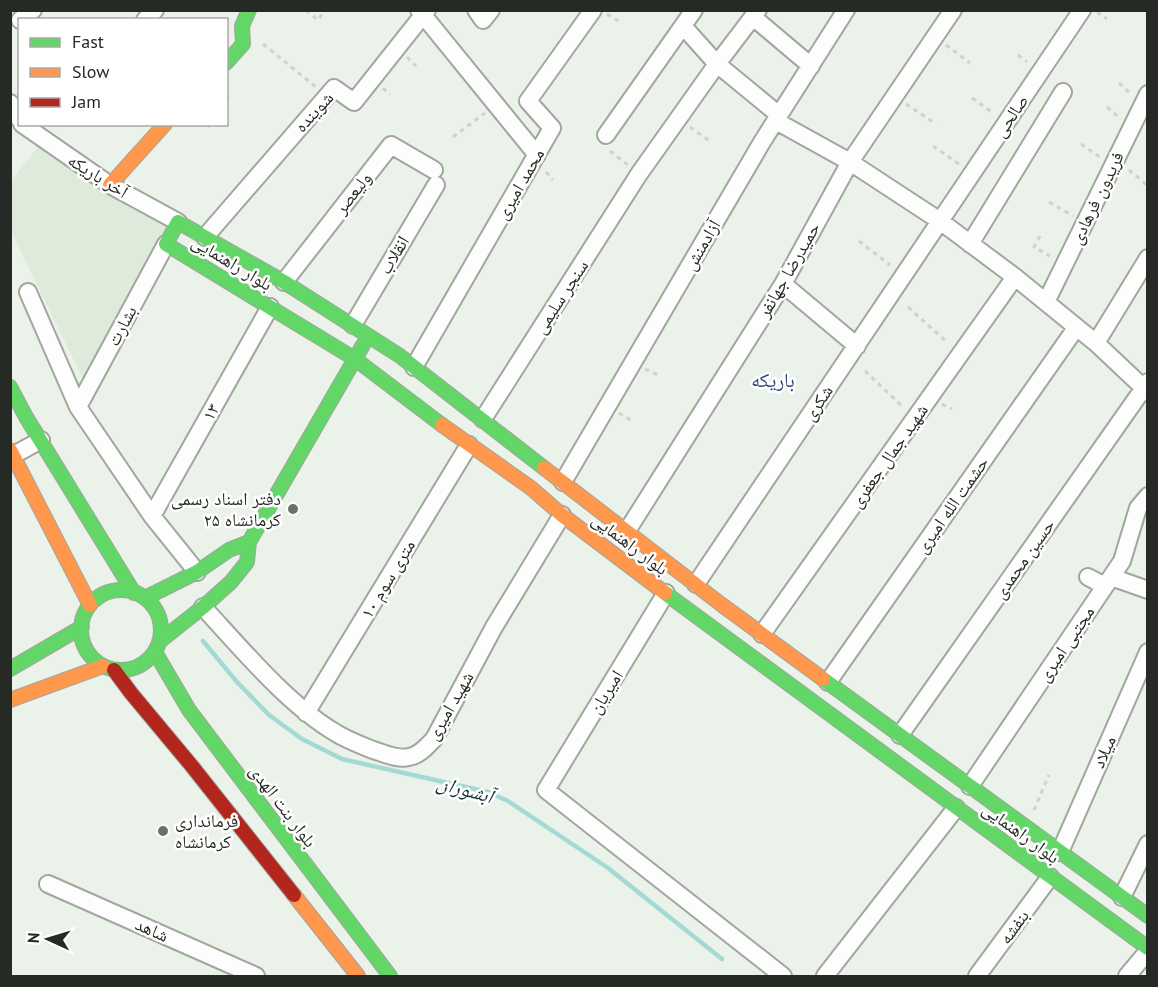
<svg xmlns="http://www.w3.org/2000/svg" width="1158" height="987" font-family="'PT Sans','Noto Naskh Arabic',sans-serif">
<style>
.built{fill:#deebdb}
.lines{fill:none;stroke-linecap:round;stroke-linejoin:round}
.stream{stroke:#a4dad3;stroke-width:4.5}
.street-casing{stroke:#a1a69f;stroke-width:20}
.fast-casing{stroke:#a1a69f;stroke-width:16}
.slow-casing{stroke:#a1a69f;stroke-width:16}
.jam-casing{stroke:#a1a69f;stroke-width:16}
.path{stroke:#cfd2cd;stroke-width:3;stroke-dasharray:4.5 4.5;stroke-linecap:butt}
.street{stroke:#fcfdfc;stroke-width:16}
.fast{stroke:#63d668;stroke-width:14}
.slow{stroke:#ff974d;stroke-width:14}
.jam{stroke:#b3261e;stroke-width:14}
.poi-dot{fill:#6b7069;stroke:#fff;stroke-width:2}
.labels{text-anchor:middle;stroke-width:5;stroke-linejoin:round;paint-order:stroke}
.street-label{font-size:18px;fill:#262a24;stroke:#fff}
.poi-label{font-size:18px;fill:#262a24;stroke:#fff;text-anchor:end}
.neighbourhood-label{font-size:20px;fill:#2b437b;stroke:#fff}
.water-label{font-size:20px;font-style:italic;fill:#0e3331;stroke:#fff}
</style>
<rect width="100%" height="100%" fill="#ebf2e9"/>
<path class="built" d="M39,146L168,225L84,381L11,231V181Z"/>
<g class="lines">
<path class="stream" d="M203,641L237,682L269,715L302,739L342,759L488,792L508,801L608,868L722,959"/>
<defs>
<path id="street" d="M419,10L537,155
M476,10L483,20L491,10
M753,17L811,66
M20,20L33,10
M145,20L155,10
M683,26L717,64L779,115
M10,103L20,120
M776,121L850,162L940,221L1015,277L1096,343L1148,392
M22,124L110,185L178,222
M606,135L694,10
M205,237L334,88L354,102L427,10
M970,244L1063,92
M284,282L391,145L434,170
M783,284L857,346
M28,292L78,407L152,516L197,572
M1046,302L1148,94
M353,325L436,185
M1096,343L1148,258
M414,367L552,128L528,101L593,10
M78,407L166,244
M483,419L639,174L717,64L758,10
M10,457L41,440
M563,482L762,142L846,10
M152,516L270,307
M627,531L783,284L850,162L953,10
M1088,577L1105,586
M1111,577L1148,590
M696,584L1082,10
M666,593L546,790L783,976
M203,607C242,649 287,704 336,733C347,740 361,745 373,750C384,753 397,760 409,757C420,755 427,746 434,739L494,627L562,515
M762,634L1015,277
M828,682L1076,328
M306,713L469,445
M900,735L1148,382
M970,786L1122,561L1138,508L1148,496
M1060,852L1148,652
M48,884L256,976
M1122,897L1148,844
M825,976L956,808
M977,976L1050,877
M1127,976L1148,951"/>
<path id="fast" d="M226,63L243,44L242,26L249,10
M10,387L26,417L134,593
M442,425L355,359L166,244L178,222L284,282L400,356L544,468
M81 630a40 40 0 1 1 80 0a40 40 0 1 1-80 0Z
M665,593L1148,948
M145,598L197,572L229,550L249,542
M160,641L203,607L231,582L247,562L249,542L363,345
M155,652L189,710L390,976
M10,669L82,627
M823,679L1148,916"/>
<path id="slow" d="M110,185L165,124
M442,425L531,488L562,515L665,593
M10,450L90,605
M544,468L722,605L823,679
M10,700L103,666
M294,895L358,976"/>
<path id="jam" d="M114,670L131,693L191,765L294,895"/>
</defs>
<use href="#street" class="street-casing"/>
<use href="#fast" class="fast-casing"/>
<use href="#slow" class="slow-casing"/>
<use href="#jam" class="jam-casing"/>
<path class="path" d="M306,10L318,20L325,10
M1097,12L1107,19
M607,14L620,22
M263,44L316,87
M946,45L970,63
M1018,55L1027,62
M407,57L416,66
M1119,83L1132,95
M383,88L390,95
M226,96L229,98
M972,98L993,113
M906,104L936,124
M1107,107L1121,119
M206,124L211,128
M690,127L711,142
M453,137L485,113
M1081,144L1101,158
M933,146L959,164
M610,151L628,165
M1129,170L1148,186
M546,172L553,180
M1049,202L1073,216
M1040,236L1034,247L1050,256
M859,241L890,265
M908,307L948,343
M645,369L658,375
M865,371L903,407
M942,404L952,409
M619,413L634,422
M1034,810L1049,775"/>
<use href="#street" class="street"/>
<use href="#fast" class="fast"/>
<use href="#slow" class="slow"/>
<use href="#jam" class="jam"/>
</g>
<g class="poi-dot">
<circle cx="293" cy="509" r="6"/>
<circle cx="163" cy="831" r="6"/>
</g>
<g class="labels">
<g class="street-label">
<text transform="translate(314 112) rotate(-47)" y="6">شوینده</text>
<text transform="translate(1011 116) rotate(-56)" y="6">صالحی</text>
<text transform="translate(98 176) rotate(32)" y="6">آخر باریکه</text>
<text transform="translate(520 184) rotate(-60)" y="6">محمد امیری</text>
<text transform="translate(353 193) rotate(-52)" y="6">ولیعصر</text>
<text transform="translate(1097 198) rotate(-64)" y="6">فریدون فرهادی</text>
<text transform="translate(702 245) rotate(-60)" y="6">آزادمنش</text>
<text transform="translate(394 255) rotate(-59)" y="6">انقلاب</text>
<text transform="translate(232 263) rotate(31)" y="6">بلوار راهنمایی</text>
<text transform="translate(789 270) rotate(-60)" y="6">حمیدرضا جهانفر</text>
<text transform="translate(561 297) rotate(-57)" y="6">سنجر سلیمی</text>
<text transform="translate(122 326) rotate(-62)" y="6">بشارت</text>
<text transform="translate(818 403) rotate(-56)" y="6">شکری</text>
<text transform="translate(211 412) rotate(-61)" y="6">۱۳</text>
<text transform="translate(889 456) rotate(-55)" y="6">شهید جمال جعفری</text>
<text transform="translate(952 505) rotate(-55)" y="6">حشمت الله امیری</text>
<text transform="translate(630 544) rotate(37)" y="6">بلوار راهنمایی</text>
<text transform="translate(1024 559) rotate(-55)" y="6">حسین محمدی</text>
<text transform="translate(388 579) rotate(-59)" y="6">۱۰ متری سوم</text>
<text transform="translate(1066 644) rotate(-56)" y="6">مجتبی امیری</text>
<text transform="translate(606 692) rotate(-58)" y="6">امیریان</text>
<text transform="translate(450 706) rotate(-60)" y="6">شهید امیری</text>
<text transform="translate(1104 752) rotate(-66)" y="6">میلاد</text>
<text transform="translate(283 806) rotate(53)" y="6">بلوار بنت الهدی</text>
<text transform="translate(1021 833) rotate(36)" y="6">بلوار راهنمایی</text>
<text transform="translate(1014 927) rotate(-54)" y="6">بنفشه</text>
<text transform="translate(152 930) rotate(24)" y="6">شاهد</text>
</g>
<g class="poi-label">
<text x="281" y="505">دفتر اسناد رسمی<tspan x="281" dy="21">۲۵ کرمانشاه</tspan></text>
<text x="175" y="827" text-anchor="start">فرمانداری<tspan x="175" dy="21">کرمانشاه</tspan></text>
</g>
<g class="neighbourhood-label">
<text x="773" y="387">باریکه</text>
</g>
<g class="water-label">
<text transform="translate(465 789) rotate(15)" y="7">آبشوران</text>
</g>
</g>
<rect width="1158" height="987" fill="none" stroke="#262a24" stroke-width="24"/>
<rect x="18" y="18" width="210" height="108" fill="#ffffff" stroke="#a8aaa7" stroke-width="1.5"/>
<rect x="30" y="38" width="30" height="9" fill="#63d668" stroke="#a8aaa7" stroke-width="1.5"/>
<text x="72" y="48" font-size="18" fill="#262a24">Fast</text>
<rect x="30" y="68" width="30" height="9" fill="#ff974d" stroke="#a8aaa7" stroke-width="1.5"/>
<text x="72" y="78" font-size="18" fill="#262a24">Slow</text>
<rect x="30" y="98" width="30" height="9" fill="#b3261e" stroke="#a8aaa7" stroke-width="1.5"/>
<text x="72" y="108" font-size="18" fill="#262a24">Jam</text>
<g transform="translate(48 939) rotate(274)" stroke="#ffffff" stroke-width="4.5" paint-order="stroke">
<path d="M0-4.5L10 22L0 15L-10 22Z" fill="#262a24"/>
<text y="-9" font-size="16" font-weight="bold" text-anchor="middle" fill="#262a24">N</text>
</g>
</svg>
